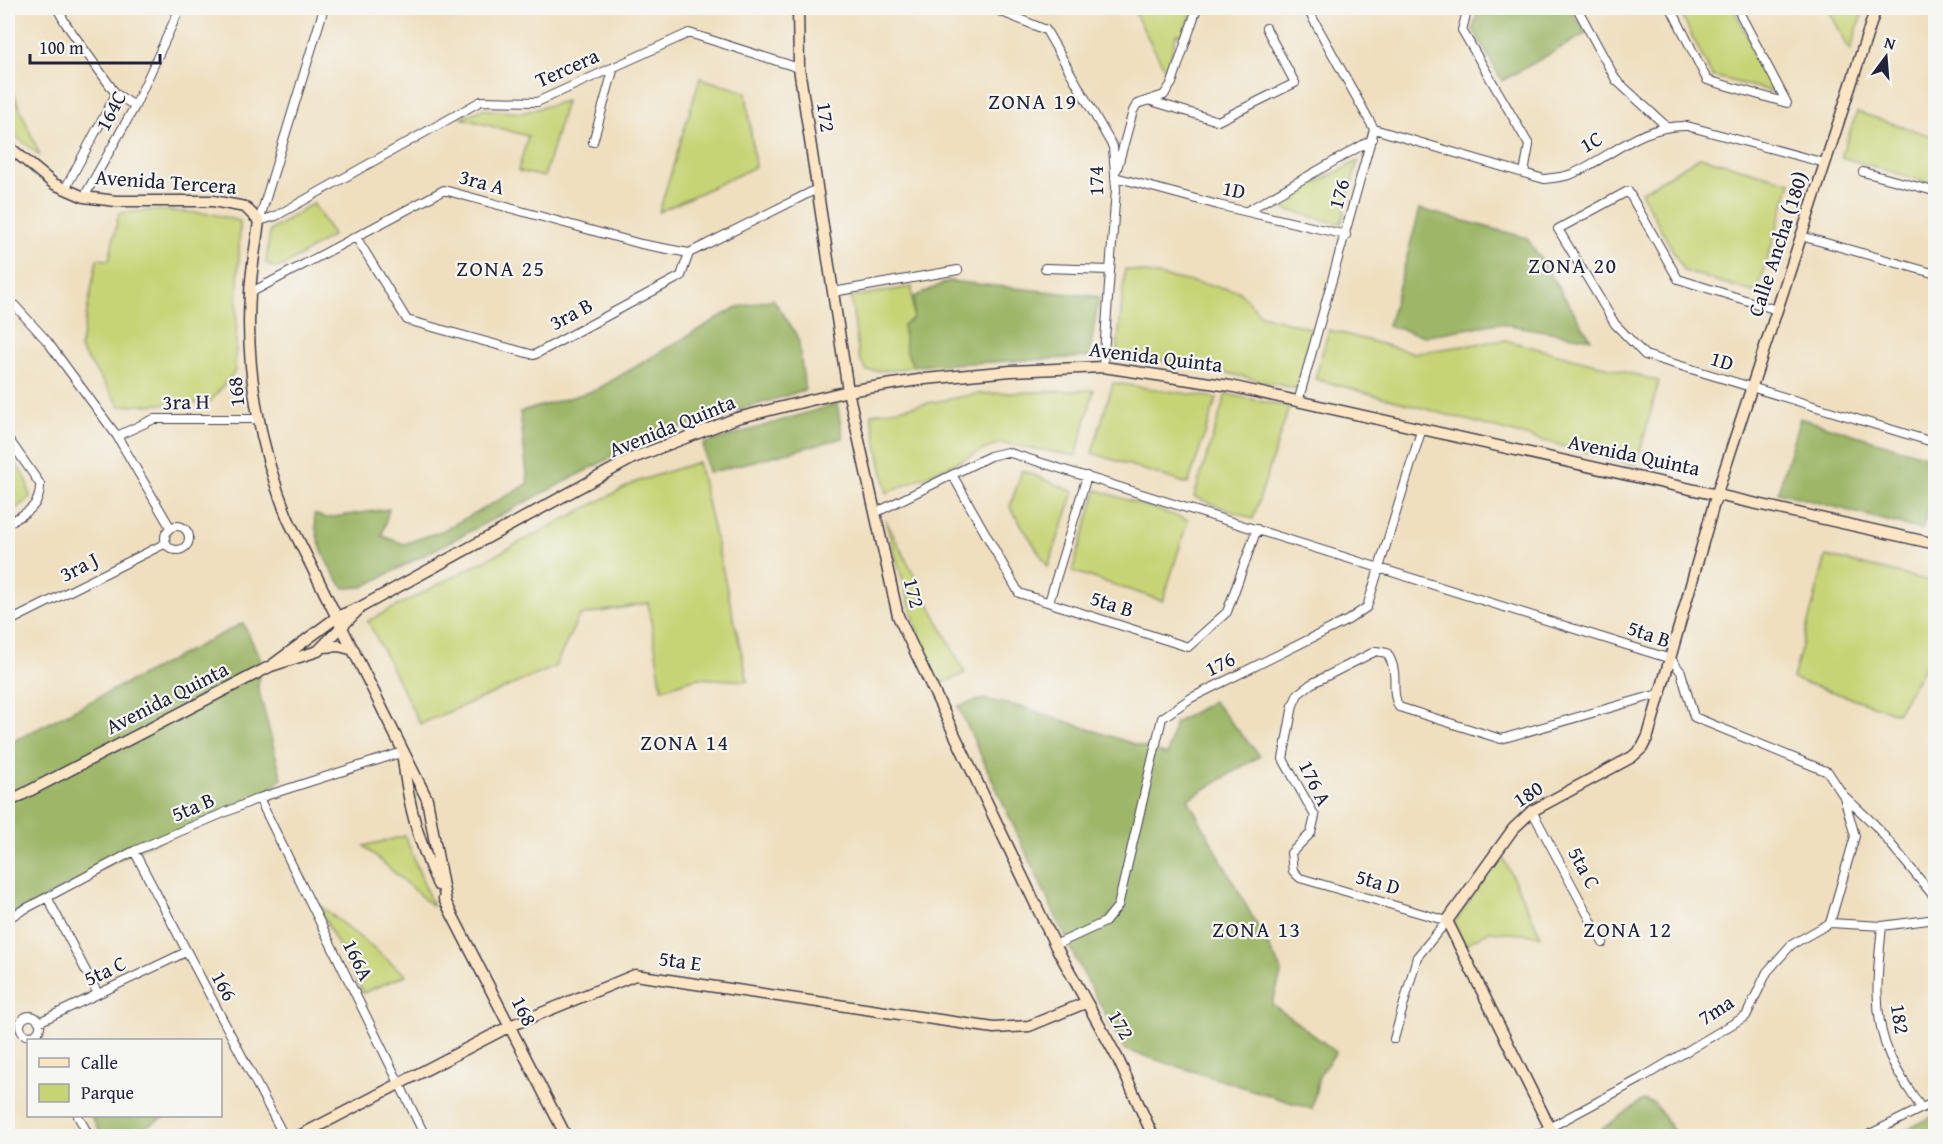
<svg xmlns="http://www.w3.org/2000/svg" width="1943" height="1144" font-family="'Gentium Book Plus',serif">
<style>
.green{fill:#c7d476;stroke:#747b58;stroke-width:1.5}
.forest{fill:#9db667;stroke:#606c51;stroke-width:1.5}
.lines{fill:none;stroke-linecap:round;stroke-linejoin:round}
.street-casing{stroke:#413e4f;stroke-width:10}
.secondary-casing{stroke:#413e4f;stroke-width:13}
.street{stroke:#fff;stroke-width:8}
.secondary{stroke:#fce5c4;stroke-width:10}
.labels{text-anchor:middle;stroke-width:4.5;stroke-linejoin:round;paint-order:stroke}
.street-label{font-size:21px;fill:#22223b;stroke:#f6f6f2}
.neighbourhood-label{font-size:22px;letter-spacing:1.5px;fill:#22223b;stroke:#f6f6f2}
</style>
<rect width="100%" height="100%" fill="#f6f6f2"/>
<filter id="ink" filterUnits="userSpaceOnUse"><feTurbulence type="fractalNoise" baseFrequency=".0167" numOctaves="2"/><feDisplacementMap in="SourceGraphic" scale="12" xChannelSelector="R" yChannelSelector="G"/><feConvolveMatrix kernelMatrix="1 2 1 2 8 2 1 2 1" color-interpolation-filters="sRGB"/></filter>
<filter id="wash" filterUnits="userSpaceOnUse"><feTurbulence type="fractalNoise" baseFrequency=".008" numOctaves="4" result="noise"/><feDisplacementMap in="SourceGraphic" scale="24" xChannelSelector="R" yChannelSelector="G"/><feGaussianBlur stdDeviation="1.35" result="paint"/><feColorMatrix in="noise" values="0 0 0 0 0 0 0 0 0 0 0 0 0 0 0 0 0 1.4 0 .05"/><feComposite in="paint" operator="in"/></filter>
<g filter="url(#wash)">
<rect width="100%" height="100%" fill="#efdfbf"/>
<path class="green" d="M1132,8H1194L1183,34H1176L1167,73Z
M1678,8H1733L1775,92L1712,76Z
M1828,8H1864L1850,51Z
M700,78L746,92L755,167L659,212Z
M8,80L40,156L8,130Z
M566,101L544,177L518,171L528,136L462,118L483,109L521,113Z
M1857,112L1935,137V182L1932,184L1841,157Z
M1700,157L1791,182L1757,293L1684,271L1641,192Z
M1358,161L1341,224L1273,206Z
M313,203L333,235L284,266L275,268L266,263L270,231Z
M154,210L212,214L240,221L235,371L210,402L120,406L80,349L97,259L109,260L119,213Z
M1125,269L1239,291L1261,315L1313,329L1297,389L1193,365L1117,354Z
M912,287L913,318L906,350L913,366L896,370L867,371L859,357L851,297Z
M1329,330L1415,353L1505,340L1659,381L1636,466L1315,379Z
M1113,383L1217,398L1188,484L1092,453Z
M1094,390L1076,456L1000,443L887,493L871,414L976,394Z
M1226,394L1289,407L1253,519L1194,497Z
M8,453L27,480L30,498L8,514Z
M698,462L748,681L697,678L662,689L648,603L579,616L555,667L420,724L368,621L636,482Z
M1022,470L1074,492L1048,567L1010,507Z
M1097,490L1188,520L1163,601L1072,571Z
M885,519L965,673L937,686L929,671Z
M1826,556L1935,582V649L1897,713L1793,679Z
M405,836L433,907L364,846Z
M1502,855L1541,936L1489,931L1465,945L1454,923Z
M316,902L406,975L363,993Z"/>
<path class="forest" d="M1482,8H1569L1587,33L1502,81L1473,29L1478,10Z
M1420,209L1527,238L1591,339L1498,323L1425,336L1388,326Z
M949,281L1099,297L1089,357L913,366L906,350L903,325L913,318L914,297Z
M773,299L798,337L805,390L652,436L363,587L344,588C326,566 316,542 314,514L326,518L389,509L382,536L404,544L444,530L528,484L520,412L596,390L735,308Z
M837,404L843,438L708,473L703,444Z
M1800,418L1935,459V489L1922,530L1778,492Z
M243,623L260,658L258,688L282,779L259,798L134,851L8,918V744Z
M983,699L1026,708L1167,755L1175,723L1213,701L1260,756L1188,799L1282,971L1272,1004L1336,1052L1319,1076L1312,1109L1125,1050L1075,958L958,706Z
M1643,1100L1655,1104L1677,1136H1592Z
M1935,1115V1136H1893Z
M91,1116H166L131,1134L132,1136H102Z"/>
</g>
<g filter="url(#ink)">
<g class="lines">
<defs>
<path id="street" d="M57,8L66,24L116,94L135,106
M992,8L1046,30L1113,147L1116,189L1103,367
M1468,8L1462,30L1529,145L1524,173
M1577,8L1616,80L1666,126
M1671,8L1707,80L1787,103L1737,8
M1151,101L1218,121L1295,83L1266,28
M1374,129L1544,179C1553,178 1564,177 1572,174C1613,156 1639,125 1687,126L1825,163
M593,142L614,67
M1117,169L1133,111L1137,104L1164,95L1172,83L1197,8
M1863,172L1930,190L1936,189
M1115,177L1218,205L1346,235
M65,189L116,94
M84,197L135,106L180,8
M1247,211L1373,139
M259,221L276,216L481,101L537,102L689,33L799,68
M259,221L324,8
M1801,236L1936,274
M356,237L407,320L534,355L681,276L689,253L817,189
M1045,268L1110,270
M833,292L958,270
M250,293L444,190L641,244L689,253
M8,298L47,341L117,436L170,527
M1777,310L1678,279L1628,191L1558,229L1615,324L1645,355L1936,443
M1298,402L1374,129L1307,8
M117,436L154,419H258
M8,438L40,484C41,507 25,514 8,523
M953,476L1019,593L1188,647L1227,612L1257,529
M875,513L990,456L1007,452L1671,659L1681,672L1694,717L1828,772L1843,795L1875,825L1936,899
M165 538a12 12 0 1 1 24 0a12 12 0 1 1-24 0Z
M1049,602L1087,476
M8,622L166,543
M259,798L425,1136
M1532,811L1603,943
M134,851L284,1136
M47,897L98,994
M8,918L134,851L259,798L403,752
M1830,923L1855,836L1844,797
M1882,926C1878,967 1872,1012 1888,1051C1895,1071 1910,1090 1921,1108
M1055,945L1105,922L1118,906L1162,718L1191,698L1348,620L1367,607L1422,428
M20 1026a10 10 0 1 1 20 0a10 10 0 1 1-20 0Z
M39,1022L186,952
M1394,1039L1417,957L1447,921L1300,878L1293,871L1291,853L1311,833L1315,816L1283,759L1293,705L1298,694L1311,684L1376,651L1387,653C1401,675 1389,689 1399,707L1501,739L1662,693
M78,1116L89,1136
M1534,1136L1640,1079L1746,1016L1767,972L1791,945L1830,923L1882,926L1936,919
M1866,1136L1936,1101"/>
<path id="secondary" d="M798,8L799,68L848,391L898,616L1055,945L1118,1059L1153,1136
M8,146L54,184L84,197L116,201H213L245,207L259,221C256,245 251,270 250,294C245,369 260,449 288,519L427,799L446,903
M324,647L339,646L354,650
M271,666L318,651L361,607L633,458L737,418L848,391L925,379L1011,371L1103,367L1230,386L1936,544
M403,759C409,809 418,839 438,885
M8,802L271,666L337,617L358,608
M444,899L566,1136
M299,1136L510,1026L635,975L994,1028L1029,1026L1085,1003
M1554,1136L1447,921L1513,829L1532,811L1632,757L1642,748L1648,736L1717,493L1876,8"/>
</defs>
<use href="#street" class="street-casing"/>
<use href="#secondary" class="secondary-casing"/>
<use href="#street" class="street"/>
<use href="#secondary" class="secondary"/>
</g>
</g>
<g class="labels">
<g class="street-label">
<text transform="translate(567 68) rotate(-24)" y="7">Tercera</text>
<text transform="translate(111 111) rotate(-62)" y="7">164C</text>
<text transform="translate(826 117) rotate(82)" y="7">172</text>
<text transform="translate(1591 142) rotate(-30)" y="7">1C</text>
<text transform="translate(1096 181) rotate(-91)" y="7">174</text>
<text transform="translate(166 182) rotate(4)" y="7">Avenida Tercera</text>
<text transform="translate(482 182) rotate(15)" y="7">3ra A</text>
<text transform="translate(1234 190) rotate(12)" y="7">1D</text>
<text transform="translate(1339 194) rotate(-75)" y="7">176</text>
<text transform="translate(1778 244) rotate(-72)" y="7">Calle Ancha (180)</text>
<text transform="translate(571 314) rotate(-28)" y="7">3ra B</text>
<text transform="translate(1156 357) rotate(7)" y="7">Avenida Quinta</text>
<text transform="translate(1722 361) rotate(17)" y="7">1D</text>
<text transform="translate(236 392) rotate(-96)" y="7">168</text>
<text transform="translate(186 402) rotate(-1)" y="7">3ra H</text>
<text transform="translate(672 426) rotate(-22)" y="7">Avenida Quinta</text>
<text transform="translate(1634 455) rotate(12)" y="7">Avenida Quinta</text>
<text transform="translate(79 567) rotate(-27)" y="7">3ra J</text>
<text transform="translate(914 593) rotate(76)" y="7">172</text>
<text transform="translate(1112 604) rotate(18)" y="7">5ta B</text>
<text transform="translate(1649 634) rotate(19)" y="7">5ta B</text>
<text transform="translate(1220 664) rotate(-26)" y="7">176</text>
<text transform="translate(167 698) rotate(-27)" y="7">Avenida Quinta</text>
<text transform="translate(1315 783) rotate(64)" y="7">176 A</text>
<text transform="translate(1528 794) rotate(-33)" y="7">180</text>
<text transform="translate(193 807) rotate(-23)" y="7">5ta B</text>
<text transform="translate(1584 868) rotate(62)" y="7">5ta C</text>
<text transform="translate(1378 882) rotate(16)" y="7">5ta D</text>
<text transform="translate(358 960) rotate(64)" y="7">166A</text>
<text transform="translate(680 961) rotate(8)" y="7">5ta E</text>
<text transform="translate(105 971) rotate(-25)" y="7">5ta C</text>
<text transform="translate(224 986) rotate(62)" y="7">166</text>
<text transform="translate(1716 1010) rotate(-33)" y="7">7ma</text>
<text transform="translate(524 1011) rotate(63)" y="7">168</text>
<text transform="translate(1900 1019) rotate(81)" y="7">182</text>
<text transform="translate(1121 1025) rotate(60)" y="7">172</text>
</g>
<g class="neighbourhood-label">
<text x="1033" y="109">ZONA 19</text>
<text x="1573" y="273">ZONA 20</text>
<text x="501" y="276">ZONA 25</text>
<text x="685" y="750">ZONA 14</text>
<text x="1257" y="937">ZONA 13</text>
<text x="1628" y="937">ZONA 12</text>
</g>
</g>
<rect width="1943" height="1144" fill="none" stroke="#f6f6f2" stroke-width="30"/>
<rect x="27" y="1039" width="195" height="78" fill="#f6f6f2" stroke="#a1a1a9" stroke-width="1.5"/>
<rect x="39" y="1058" width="30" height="9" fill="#fce5c4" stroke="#a1a1a9" stroke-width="1.5"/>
<text x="81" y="1069" font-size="18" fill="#22223b">Calle</text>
<rect x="39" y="1084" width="30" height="18" fill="#c7d476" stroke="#a1a1a9" stroke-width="1.5"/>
<text x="81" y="1099" font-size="18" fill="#22223b">Parque</text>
<g transform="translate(1886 57) rotate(16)" stroke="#f6f6f2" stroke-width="4.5" paint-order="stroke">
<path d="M0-4.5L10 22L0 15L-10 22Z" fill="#22223b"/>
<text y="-9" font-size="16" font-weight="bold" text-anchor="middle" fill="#22223b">N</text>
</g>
<path d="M30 54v9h130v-9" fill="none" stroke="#22223b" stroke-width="3"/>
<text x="39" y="54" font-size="18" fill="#22223b" stroke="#f6f6f2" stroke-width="4.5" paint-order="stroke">100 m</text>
</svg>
